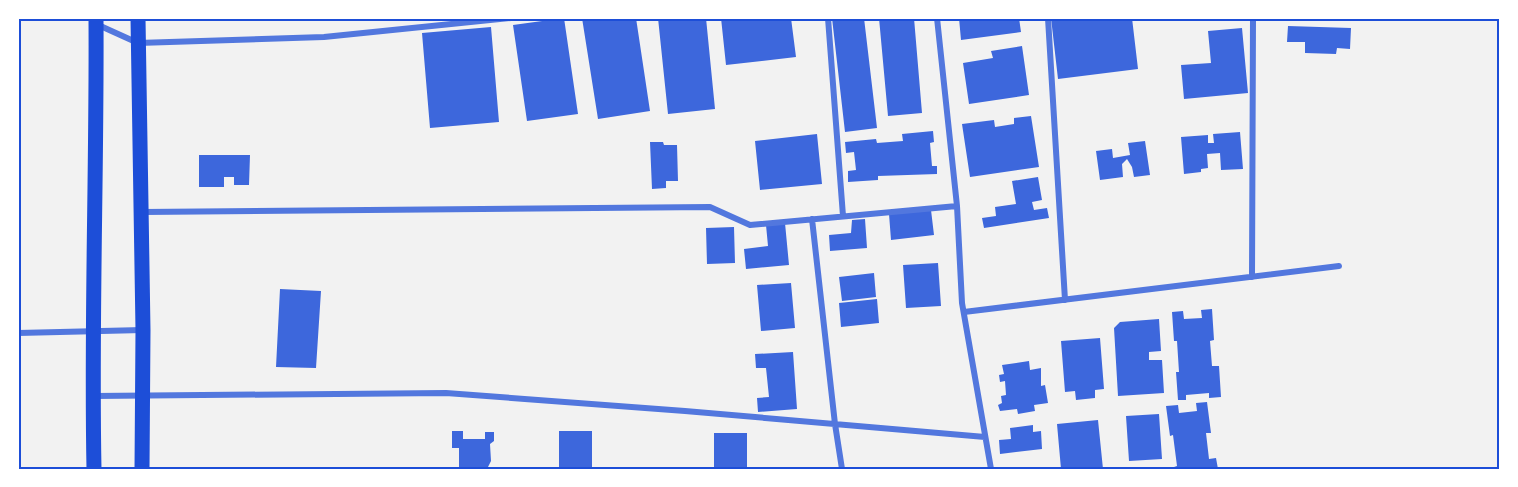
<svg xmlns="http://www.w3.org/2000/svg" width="1518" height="487" font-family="'Crimson Pro',serif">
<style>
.building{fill:#3d67dc}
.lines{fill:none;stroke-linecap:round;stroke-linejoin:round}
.minor{stroke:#5277de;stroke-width:6}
.primary{stroke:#1d4ed8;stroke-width:15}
.neatline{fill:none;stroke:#1d4ed8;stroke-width:2}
</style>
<rect width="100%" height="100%" fill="#f2f2f2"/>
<path class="building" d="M564,18L578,114L527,121L513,25Z
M582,18H636L650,111L598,119Z
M658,18H706L715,109L668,114Z
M721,18H791L796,57L726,65Z
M832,18H864L877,128L845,132Z
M879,18H914L922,113L888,116Z
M959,18H1019L1021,32L961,40Z
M1051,18H1132L1138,69L1058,79Z
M1288,26L1351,28L1350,49L1337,48L1336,54L1305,53V42H1287Z
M491,27L499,122L430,128L422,33Z
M1242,28L1248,93L1184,99L1181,65L1211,63L1208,31Z
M1022,46L1029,95L969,104L963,63L993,58L991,51Z
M1031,116L1039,167L970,177L962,124L994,120L995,127L1014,124V118Z
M933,131L934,142L930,143L932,166H937V174L878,176V180L848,182V171L856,170L854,152L846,153L845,142L876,139L877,143L903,141L902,134Z
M1240,132L1243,169L1221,170L1220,153L1207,154L1208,168L1201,169V172L1184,174L1181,137L1208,135V143H1214L1213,134Z
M817,134L822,184L760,190L755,141Z
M1145,141L1150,175L1134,177L1132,167L1127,159L1122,164L1123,177L1100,180L1096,151L1112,149L1113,158L1130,155L1128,143Z
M650,142H663L664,145H677L678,181H666V188L652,189Z
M199,155H250L249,185H234V177H224V187H199Z
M1038,177L1042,200L1032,202L1034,210L1047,208L1049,218L984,228L982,218L996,216L995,207L1016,204L1012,181Z
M931,210L934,235L891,240L889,214Z
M865,219L867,248L830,251L829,235L851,233L852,220Z
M785,223L789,265L746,269L744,249L768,246L766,225Z
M734,227L735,263L707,264L706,228Z
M938,263L941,306L906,308L903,265Z
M874,273L876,297L842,301L839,277Z
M791,283L795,328L761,331L757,285Z
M280,289L321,291L316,368L276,367Z
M877,299L879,323L841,327L839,303Z
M1212,309L1214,340L1210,341L1212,366H1219L1221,397L1209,398V393L1186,395V400H1178L1176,372H1179L1177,341H1174L1172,312L1183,311L1184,319L1202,318L1201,310Z
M1159,319L1161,351L1149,352V360H1162L1164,393L1118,396L1114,328L1120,322Z
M1100,338L1104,389L1095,390V398L1076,400L1075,391L1065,392L1061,341Z
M793,352L797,409L758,412L757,398L769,397L766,368H756L755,354Z
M1029,361L1030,370L1041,368V386L1045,385L1048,403L1034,405L1035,411L1018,414L1017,409L1000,411L998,405L1002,403L1001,396L1006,395L1005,381L1000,382L999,375L1004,374L1002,365Z
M1207,402L1211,433H1206L1209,459L1216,458L1218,469H1174V467L1177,466L1173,435L1170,436L1166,406L1178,405L1179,413L1197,411L1196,403Z
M1159,414L1162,459L1129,461L1126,416Z
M1098,420L1103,469H1061L1057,424Z
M1033,425V432L1041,431L1042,449L1000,454L999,440L1011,439L1010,428Z
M452,431H463V439H485V432H494V441L490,444L491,461L487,469H459V448H452Z
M559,431H592V469H559Z
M714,433H747V469H714Z"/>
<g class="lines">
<path class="minor" d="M828,18L843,216
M937,18L957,206L962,303L991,469
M1048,18L1065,300
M96,24L138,43L324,37L511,18
M143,212L710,207L750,225L957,206
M812,219L835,424L842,469
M1252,277L1253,18
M964,312L1339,266
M18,333L143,330
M94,396L446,393L685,411L985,437"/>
<path class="primary" d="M138,18L143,330L142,469
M94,469C91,319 97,168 96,18"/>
</g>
<rect width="1518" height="487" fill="none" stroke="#ffffff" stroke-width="39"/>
<rect x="20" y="20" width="1478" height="448" class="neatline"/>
</svg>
